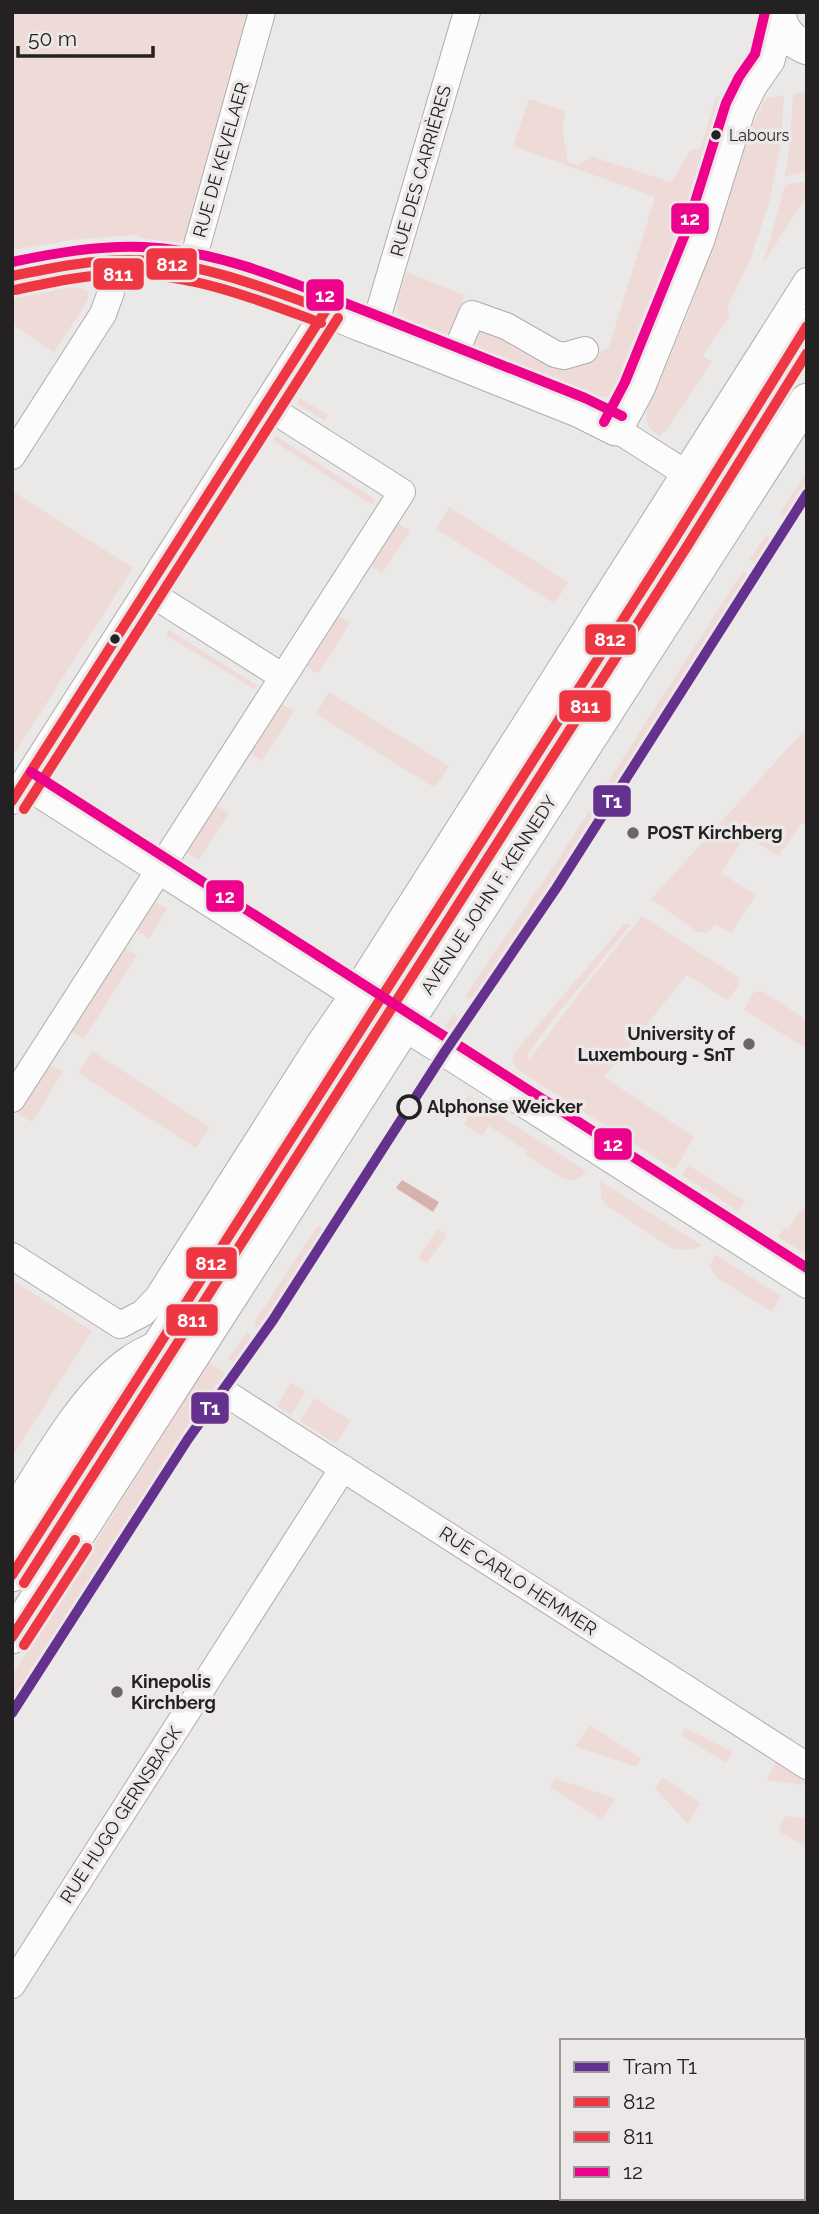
<svg xmlns="http://www.w3.org/2000/svg" width="819" height="2214" font-family="Raleway,sans-serif">
<style>
.green{fill:#eedbd8}
.water{fill:#d6b2ad}
.lines{fill:none;stroke-linecap:round;stroke-linejoin:round}
.minor-casing{stroke:#afadad;stroke-width:28}
.major-casing{stroke:#afadad;stroke-width:35}
.highway-casing{stroke:#afadad;stroke-width:40}
.minor{stroke:#fcfcfc;stroke-width:26}
.major{stroke:#fcfcfc;stroke-width:33}
.highway{stroke:#fcfcfc;stroke-width:38}
.bus-1-casing{stroke:#ece8e7;stroke-width:16}
.bus-2-casing{stroke:#ece8e7;stroke-width:16}
.bus-3-casing{stroke:#ece8e7;stroke-width:16}
.bus-1{stroke:#ef3744;stroke-width:10}
.bus-2{stroke:#ef3744;stroke-width:10}
.bus-3{stroke:#ed028c;stroke-width:10}
.tram-1-casing{stroke:#ece8e7;stroke-width:16}
.tram-1{stroke:#64318f;stroke-width:10}
.bus-dot{fill:#232121;stroke:#ece8e7;stroke-width:2.5}
.poi-dot{fill:#696767;stroke:#ece8e7;stroke-width:2.5}
.stop-dot{fill:#ece8e7;stroke:#232121;stroke-width:3.5}
.labels{text-anchor:middle;stroke-width:7;stroke-linejoin:round;paint-order:stroke}
.bus-label{font-size:16px;fill:#232121;stroke:#ece8e7;text-anchor:start}
.street-label{font-size:18px;fill:#232121;stroke:#ece8e7}
.poi-label{font-size:18px;font-weight:bold;fill:#232121;stroke:#ece8e7;text-anchor:start}
.stop-label{font-size:18px;font-weight:bold;fill:#232121;stroke:#ece8e7;text-anchor:start}
.line-badge{stroke:#ece8e7;stroke-width:2.5}
.badge-label{font-size:19px;text-anchor:middle;font-weight:bold;fill:#fff}
</style>
<rect width="100%" height="100%" fill="#ebe9e8"/>
<path class="green" d="M12,12H255L193,229L185,239L173,244L151,243L136,235L79,239L12,250Z
M807,91V172L785,176L790,142L793,94Z
M784,95L781,144L769,203L751,257L728,306L729,316L703,356L712,362L665,432L663,431L660,436C647,428 644,422 648,408L689,311L753,124L766,98Z
M727,96L681,246L621,390C612,397 605,398 594,396L406,322C389,309 401,290 406,272L465,295L457,319L592,356L609,347L655,197L513,146L529,99L566,111L562,127L568,162L578,165L593,157L671,182L691,150L701,148L716,97Z
M807,181V195L763,264L785,185Z
M71,287L86,289L88,292V300L54,353L12,324V299Z
M300,398L328,415L325,421L297,404Z
M276,436L376,500L372,505L273,441Z
M807,471V503L795,522L780,513Z
M12,491L133,568L12,757Z
M449,507L568,582L555,604L436,529Z
M397,522L410,531L382,573L369,565Z
M766,535L780,544L764,569L749,560Z
M743,571L757,580L548,906L480,1004L465,996L559,858Z
M337,615L350,623L318,674L305,665Z
M169,630L257,685L254,689L166,635Z
M329,692L449,766L435,788L316,714Z
M281,703L294,711L262,761L249,753Z
M807,727V826L801,823L779,856L745,836L721,873L756,895L731,933L716,924C709,931 708,935 697,932L651,899Z
M215,805L229,813L199,860L186,852Z
M154,901L167,909L149,939L136,930Z
M642,916L738,977L739,985L728,1000L687,975L604,1077L694,1137L675,1170L517,1069L512,1061L515,1052L624,924H631L550,1023L527,1056L530,1059L584,987Z
M123,947L137,955L84,1039L70,1030Z
M757,991H762L807,1020V1049L744,1010L752,994Z
M454,1014L468,1023L455,1043L440,1033Z
M92,1051L210,1127L196,1148L78,1073Z
M50,1064L63,1072L32,1122L18,1114L17,1108Z
M468,1095L586,1171C580,1180 572,1182 562,1178L525,1155L527,1151L489,1126L482,1136L464,1124L469,1115L460,1109Z
M688,1165L745,1201L738,1211L682,1175Z
M600,1181L703,1246C691,1250 683,1251 671,1248L606,1205L601,1197Z
M803,1207L807,1210V1255L778,1237L785,1227L789,1228Z
M318,1225L331,1236L263,1340L254,1323Z
M437,1229L447,1234L427,1264L418,1258Z
M715,1254L781,1296L772,1312L716,1277L710,1265Z
M12,1280L92,1331L12,1457Z
M248,1332L256,1349L243,1368L227,1359Z
M209,1362L234,1379L195,1434L12,1719V1675Z
M291,1382L306,1392L291,1415L277,1406Z
M315,1398L351,1421L336,1444L300,1421Z
M590,1725L641,1758L636,1767L575,1746Z
M685,1728L733,1752L726,1763L681,1735Z
M777,1761L807,1779V1785L766,1780Z
M662,1777L701,1803L688,1824L655,1788Z
M555,1778L616,1799L602,1820L550,1787Z
M786,1816L807,1818V1845L804,1846L779,1832L782,1828L779,1826Z"/>
<path class="water" d="M402,1180L439,1202L433,1212L396,1188Z"/>
<g class="lines">
<defs>
<path id="minor" d="M191,267L262,12
M374,329L467,12
M452,361L472,314L506,326L555,354L564,356L585,350
M616,429L685,473
M12,456L103,314L111,292L112,262
M147,591L283,677
M23,784L807,1285
M12,801L326,310
M12,1099L402,492L265,405
M12,1256L120,1325
M120,1325L143,1313L158,1297L317,1047L353,995L807,281
M230,1396L807,1766
M12,1985L343,1468"/>
<path id="major" d="M779,12C780,30 791,41 807,48
M12,276C54,267 101,259 144,261C220,265 293,297 362,325C435,353 507,382 580,411L616,429L638,388L698,239L739,108L751,84L768,60L779,18
M12,1575L674,540L807,326
M12,1637L807,400"/>
<path id="highway" d="M12,1523C44,1474 86,1395 134,1363C141,1358 150,1354 158,1350"/>
</defs>
<use href="#minor" class="minor-casing"/>
<use href="#major" class="major-casing"/>
<use href="#highway" class="highway-casing"/>
<use href="#minor" class="minor"/>
<use href="#major" class="major"/>
<use href="#highway" class="highway"/>
<defs>
<path id="bus-1" d="M12,276C51,268 90,260 129,260C197,261 263,287 326,310
M12,801L326,310
M12,1575L674,540L807,326
M12,1637L75,1540"/>
<path id="bus-2" d="M15,290C52,282 89,274 127,274C194,274 259,300 321,323
M24,809L338,318
M24,1583L686,548L807,353
M24,1645L87,1548"/>
<path id="bus-3" d="M12,262C55,253 100,245 144,247C223,251 295,284 368,312C440,341 513,369 585,398L622,416
M604,422L625,382L685,234L726,103L739,77L755,54L765,12
M31,772L807,1268"/>
</defs>
<use href="#bus-1" class="bus-1-casing"/>
<use href="#bus-2" class="bus-2-casing"/>
<use href="#bus-3" class="bus-3-casing"/>
<use href="#bus-1" class="bus-1"/>
<use href="#bus-2" class="bus-2"/>
<use href="#bus-3" class="bus-3"/>
<defs>
<path id="tram-1" d="M12,1713L188,1439L273,1320L444,1053L557,887L807,494"/>
</defs>
<use href="#tram-1" class="tram-1-casing"/>
<use href="#tram-1" class="tram-1"/>
</g>
<g class="bus-dot">
<circle cx="716" cy="135" r="6"/>
<circle cx="115" cy="639" r="6"/>
</g>
<g class="poi-dot">
<circle cx="633" cy="833" r="7"/>
<circle cx="749" cy="1044" r="7"/>
<circle cx="117" cy="1692" r="7"/>
</g>
<circle class="stop-dot" cx="409" cy="1107" r="11"/>
<g class="labels">
<g class="bus-label">
<text x="729" y="141">Labours</text>
</g>
<g class="street-label">
<text transform="translate(221 160) rotate(-74)" y="6">RUE DE KEVELAER</text>
<text transform="translate(421 171) rotate(-74)" y="6">RUE DES CARRIÈRES</text>
<text transform="translate(489 895) rotate(-57)" y="6">AVENUE JOHN F. KENNEDY</text>
<text transform="translate(518 1581) rotate(33)" y="6">RUE CARLO HEMMER</text>
<text transform="translate(121 1815) rotate(-57)" y="6">RUE HUGO GERNSBACK</text>
</g>
<g class="poi-label">
<text x="647" y="839">POST Kirchberg</text>
<text x="735" y="1040" text-anchor="end">University of<tspan x="735" dy="21">Luxembourg - SnT</tspan></text>
<text x="131" y="1688">Kinepolis<tspan x="131" dy="21">Kirchberg</tspan></text>
</g>
<g class="stop-label">
<text x="427" y="1113">Alphonse Weicker</text>
</g>
</g>
<g class="line-badge">
<rect x="670" y="202" width="40" height="33" rx="7" fill="#ed028c"/>
<rect x="145" y="247" width="53" height="34" rx="7" fill="#ef3744"/>
<rect x="92" y="257" width="53" height="34" rx="7" fill="#ef3744"/>
<rect x="305" y="278" width="40" height="34" rx="7" fill="#ed028c"/>
<rect x="584" y="623" width="53" height="33" rx="7" fill="#ef3744"/>
<rect x="558" y="689" width="54" height="34" rx="7" fill="#ef3744"/>
<rect x="592" y="784" width="40" height="34" rx="7" fill="#64318f"/>
<rect x="205" y="879" width="40" height="34" rx="7" fill="#ed028c"/>
<rect x="593" y="1127" width="40" height="34" rx="7" fill="#ed028c"/>
<rect x="185" y="1246" width="53" height="34" rx="7" fill="#ef3744"/>
<rect x="165" y="1303" width="54" height="34" rx="7" fill="#ef3744"/>
<rect x="190" y="1391" width="40" height="34" rx="7" fill="#64318f"/>
</g>
<g class="badge-label">
<text x="690" y="225">12</text>
<text x="172" y="271">812</text>
<text x="118" y="281">811</text>
<text x="325" y="302">12</text>
<text x="610" y="646">812</text>
<text x="585" y="713">811</text>
<text x="612" y="808">T1</text>
<text x="225" y="903">12</text>
<text x="613" y="1151">12</text>
<text x="211" y="1270">812</text>
<text x="192" y="1327">811</text>
<text x="210" y="1415">T1</text>
</g>
<rect width="819" height="2214" fill="none" stroke="#232121" stroke-width="28"/>
<rect x="560" y="2039" width="245" height="161" fill="#ece8e7" stroke="#9c9898" stroke-width="2"/>
<rect x="574" y="2062" width="35" height="10" fill="#64318f" stroke="#9c9898" stroke-width="2"/>
<text x="623" y="2074" font-size="21" fill="#232121">Tram T1</text>
<rect x="574" y="2097" width="35" height="10" fill="#ef3744" stroke="#9c9898" stroke-width="2"/>
<text x="623" y="2109" font-size="21" fill="#232121">812</text>
<rect x="574" y="2132" width="35" height="10" fill="#ef3744" stroke="#9c9898" stroke-width="2"/>
<text x="623" y="2144" font-size="21" fill="#232121">811</text>
<rect x="574" y="2167" width="35" height="10" fill="#ed028c" stroke="#9c9898" stroke-width="2"/>
<text x="623" y="2179" font-size="21" fill="#232121">12</text>
<path d="M18 46v10h135v-10" fill="none" stroke="#232121" stroke-width="3.5"/>
<text x="28" y="46" font-size="21" fill="#232121" stroke="#ece8e7" stroke-width="5" paint-order="stroke">50 m</text>
</svg>
